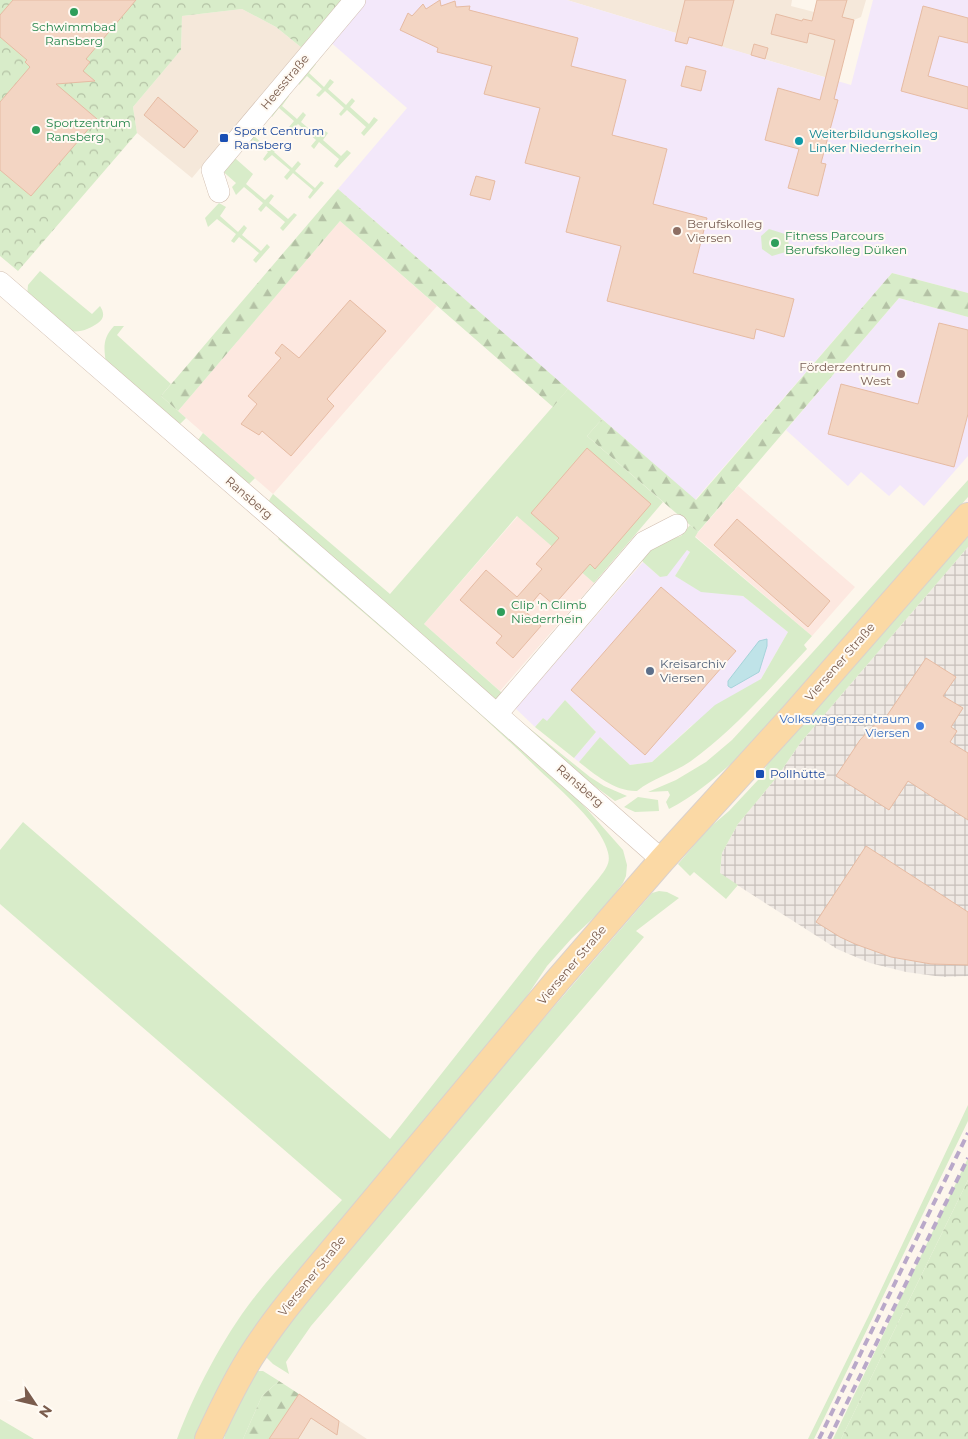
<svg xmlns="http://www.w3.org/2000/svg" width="968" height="1439" font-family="Montserrat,sans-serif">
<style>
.residential{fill:#f5e8da}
.commercial{fill:#fde8e0}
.industrial{fill:url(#industrial-grid)}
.education{fill:#f3e8fa;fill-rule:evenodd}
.green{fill:#d8ecc9}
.forest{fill:url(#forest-firs)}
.park{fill:url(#park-crowns)}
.water{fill:#bfe3e8;stroke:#a5d3da}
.building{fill:#f3d5c3;stroke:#e6bba3}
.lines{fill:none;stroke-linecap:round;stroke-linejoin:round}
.minor-casing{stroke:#d1beb0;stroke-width:22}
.major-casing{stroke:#dad1cd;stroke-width:28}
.minor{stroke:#fff;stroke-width:21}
.major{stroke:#fbd9a5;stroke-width:26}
.rail{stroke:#b9a8c9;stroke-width:4;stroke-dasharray:8 5;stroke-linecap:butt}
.leisure-dot{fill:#2e9e5b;stroke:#fffaf3;stroke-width:2}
.transit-dot{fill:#1a4fb4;stroke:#fffaf3;stroke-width:2}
.culture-dot{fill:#0f9aa8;stroke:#fffaf3;stroke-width:2}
.education-dot{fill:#8d6e63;stroke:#fffaf3;stroke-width:2}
.service-dot{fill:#5c6f8a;stroke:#fffaf3;stroke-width:2}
.shop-dot{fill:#3f7fe0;stroke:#fffaf3;stroke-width:2}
.labels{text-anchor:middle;stroke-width:4;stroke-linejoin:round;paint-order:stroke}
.leisure-label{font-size:12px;fill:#27864d;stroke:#fffaf3;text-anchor:start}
.street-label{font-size:12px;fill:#7a5c4d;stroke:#fffaf3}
.transit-label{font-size:12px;fill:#164399;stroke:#fffaf3;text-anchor:start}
.culture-label{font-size:12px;fill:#0d838f;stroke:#fffaf3;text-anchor:start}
.education-label{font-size:12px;fill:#785e54;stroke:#fffaf3;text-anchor:start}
.service-label{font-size:12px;fill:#4e5e75;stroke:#fffaf3;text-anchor:start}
.shop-label{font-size:12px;fill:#366cbe;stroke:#fffaf3;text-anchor:end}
</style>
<defs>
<pattern id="industrial-grid" width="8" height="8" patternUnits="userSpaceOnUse" patternTransform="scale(1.25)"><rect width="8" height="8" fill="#efe9e4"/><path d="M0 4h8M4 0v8" fill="none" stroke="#c7c0bb"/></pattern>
<pattern id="forest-firs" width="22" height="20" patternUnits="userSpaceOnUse" patternTransform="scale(1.25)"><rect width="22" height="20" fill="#d8ecc9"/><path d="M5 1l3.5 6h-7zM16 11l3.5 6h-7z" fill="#b4c2a5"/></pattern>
<pattern id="park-crowns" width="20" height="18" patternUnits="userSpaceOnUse" patternTransform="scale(1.25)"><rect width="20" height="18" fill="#d8ecc9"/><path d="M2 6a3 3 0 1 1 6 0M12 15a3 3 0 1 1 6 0" fill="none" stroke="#b4c2a5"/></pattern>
</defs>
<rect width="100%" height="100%" fill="#fdf6ec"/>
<path class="residential" d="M567,0H699L688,45L674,41L676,33Z
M720,0H792L791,6L814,12L817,0H866L861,17L854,20L838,81L709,43Z
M242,9L276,27L302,48L192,178L137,133L133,107L181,50L182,16Z
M299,1394L367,1439H269Z"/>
<path class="commercial" d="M340,221L437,306L273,494L178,411Z
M738,486L855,587L812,636L695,536Z
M518,516L594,583L500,691L424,624Z"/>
<path class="industrial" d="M968,547V976L943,977L906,972L870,963L837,949L720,874L722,853L738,824L777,777L801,742Z"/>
<path class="education" d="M364,0H567L676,33L675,41L687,44L690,37L851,85L873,0H968V293L892,273L695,500L338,189L407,108L329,41Z
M899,298L968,317V456L924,506L900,485L889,496L861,472L848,486L786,430Z
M687,550L690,552L675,576L701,591L743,596L788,632L761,679L691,726L652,762L630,765L600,737L579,762L574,758L596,732L565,700L547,722L543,718L535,727L512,705L528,694L643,562L660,577ZM751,651L763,660L759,672L728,681Z"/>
<path class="green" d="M312,62L316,64L309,73L324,87L330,79L334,82L328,89L346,105L352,98L355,101L350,107L369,124L374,117L378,120L364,136L361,133L366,127L347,110L341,116L339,114L344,108L325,91L319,97L316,95L322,89L307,76L299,85L296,79Z
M280,95L289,96L282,106L297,119L303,112L306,115L301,122L319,137L325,131L328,133L323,140L341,156L347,150L351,153L337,168L334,166L339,159L319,142L314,149L311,146L316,140L298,124L292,130L289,127L294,121L279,108L272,117L267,110Z
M261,128L255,137L270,150L276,143L279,146L274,152L292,168L298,161L301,164L295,171L315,188L321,181L324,183L310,199L308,197L313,190L293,173L287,180L284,177L290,170L272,155L265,161L263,159L268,152L253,140L244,148Z
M236,159L253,174L246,184L265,200L271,194L274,196L269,203L288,219L294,213L297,215L283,231L280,228L285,222L266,206L261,212L258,209L263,203L244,187L236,195L232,187L236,183L219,168L226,160Z
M219,203L226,207L220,216L238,232L244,225L247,228L242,235L261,251L267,244L270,247L256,263L253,260L259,253L239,237L234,243L231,241L236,234L217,219L208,227L205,218Z
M769,229L788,235L789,251L772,256L762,249L761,236Z
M40,271L92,314L100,306C104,312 105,318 98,323C90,329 76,335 65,329C56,324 36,304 27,296L28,285Z
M114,326H124L117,335L171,384L161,396L186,418L177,427L106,364C104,348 102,339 114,326Z
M568,389L602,419L587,436L663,502L594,583L517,516L424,624L502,693L495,702L268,502L273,494L390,594Z
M203,433L255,478L246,487L196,443Z
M968,480V497L751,746C725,769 700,793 669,809L666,802L670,795L668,791L648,792L676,780L706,762L732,740L812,653Z
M690,525L698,532L695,537L812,636L804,645L807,649C770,688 735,729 691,761C674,773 653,778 637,791C616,792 594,774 579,762L600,737L630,765L652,762L715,705L761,679L788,632L743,596L701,592L675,576L690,552L687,550L667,576L660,577L643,562L641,557L650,546L681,536Z
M968,528V547L801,742L777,777L738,824L722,853L720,873L738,885L726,899L694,872L690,876L678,864L709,828L729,811L758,780L780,744Z
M282,535L547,768L585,807L623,850L627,865L626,876L623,883L603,909L572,938L547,966L523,1002L197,1439H177C194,1393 223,1338 253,1299C280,1264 312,1232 342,1200L0,904V850L23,822L390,1139L539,950L599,878C609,865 612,860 605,844C594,818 557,787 537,768C455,688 365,615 278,539Z
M565,700L596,732L574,758L535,727L543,718L547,721Z
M513,715L590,777L604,786L627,796L615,801L566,765Z
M638,797L658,800L659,811L635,812L624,807Z
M659,891L667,892L679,898L636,931L644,937L311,1326L286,1362L289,1374L273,1364L263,1354L270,1336L652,893Z
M968,1105V1121L814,1439H808L870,1313Z
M968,1158V1180L841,1439H833Z
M254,1371H263L279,1381L262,1396L243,1439H224L231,1414Z
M0,1419L34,1439H0Z"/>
<path class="forest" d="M338,189L568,389L553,407L340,221L178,411L161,396Z
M892,273L968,293V317L899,298L698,532L587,436L602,419L696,500Z
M279,1381L299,1394L269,1439H243L262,1396Z"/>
<path class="park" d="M0,0H343L302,48L276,27L242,9L182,16L181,50L133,107L137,133L18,271L0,256Z
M968,1180V1439H841Z"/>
<path class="water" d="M767,639V646L759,672L731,688L728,686V681L759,641Z"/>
<path class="building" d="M13,0H136L86,59L90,62L83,71L95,81L56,84L97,119L31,196L0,170V102L30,67L25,62L27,60L0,37V15Z
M440,0L441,6L455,1L456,7L470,6L469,10L578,38L571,66L626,80L612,135L667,149L653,204L707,218L693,273L794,299L784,337L756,329L754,339L607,301L621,246L566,232L580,177L525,163L540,108L484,94L492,66L437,52L438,48L400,30L408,13L412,16L423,4L426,9Z
M685,0H734L722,46L689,37L687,44L675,41Z
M817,0H847L842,17L854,20L834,99L838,100L821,163L826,164L818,196L788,188L799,149L765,140L778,88L820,100L835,40L809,33L807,43L771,34L776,14L802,21L803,19L812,21Z
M923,6L968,18V43L939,36L928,76L968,87V109L901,91Z
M754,44L768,48L765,59L751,55Z
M686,66L706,71L701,91L681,86Z
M158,97L198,131L184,148L144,115Z
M476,176L495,181L490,200L470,195Z
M350,300L386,331L327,399L334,406L291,456L262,431L259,435L241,424L257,404L248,396L281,358L275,353L282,344L299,358Z
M939,323L968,330V414L954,467L828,434L841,384L918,404Z
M587,448L651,504L595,569L590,564L554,605L540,593L525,611L541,626L513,658L496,643L502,636L460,600L486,570L517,597L542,569L536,564L559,538L531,513Z
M737,519L830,601L808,627L714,545Z
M661,587L736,651L645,755L571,690Z
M926,658L956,677L943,696L963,708L951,727L957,731L950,742L968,753V820L908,781L889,810L836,776L860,740L870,729L885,716L886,717Z
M866,846L968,912V965L931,964L891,957L855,944L840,937L816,922Z
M299,1394L339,1421L337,1435L311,1418L298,1439H269Z"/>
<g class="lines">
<defs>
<path id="minor" d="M219,192L212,170L355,0
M0,282L390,620L662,860
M497,714L644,542L677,525"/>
<path id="major" d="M208,1439C221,1411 234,1384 250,1358C270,1326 293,1298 317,1269L558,980L662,860L793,716L968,516"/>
</defs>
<use href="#minor" class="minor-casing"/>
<use href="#major" class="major-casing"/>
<use href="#minor" class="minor"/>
<use href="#major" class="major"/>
<path class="rail" d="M819,1439L968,1133
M829,1439L968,1158"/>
</g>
<g class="leisure-dot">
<circle cx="74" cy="12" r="5"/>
<circle cx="36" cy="130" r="5"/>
<circle cx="775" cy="243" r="5"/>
<circle cx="501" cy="612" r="5"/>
</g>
<g class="transit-dot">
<rect x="219" y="133" width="10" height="10" rx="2.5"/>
<rect x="755" y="769" width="10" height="10" rx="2.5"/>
</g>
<circle class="culture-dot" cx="799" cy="141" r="5"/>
<g class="education-dot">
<circle cx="677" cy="231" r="5"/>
<circle cx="901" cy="374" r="5"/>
</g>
<circle class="service-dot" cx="650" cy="671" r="5"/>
<circle class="shop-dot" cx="920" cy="726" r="5"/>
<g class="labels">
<g class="leisure-label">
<text x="74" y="31" text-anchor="middle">Schwimmbad<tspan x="74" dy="14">Ransberg</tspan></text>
<text x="46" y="127">Sportzentrum<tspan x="46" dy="14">Ransberg</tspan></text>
<text x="785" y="240">Fitness Parcours<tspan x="785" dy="14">Berufskolleg Dülken</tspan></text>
<text x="511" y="609">Clip 'n Climb<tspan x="511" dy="14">Niederrhein</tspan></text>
</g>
<g class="street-label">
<text transform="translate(285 82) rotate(-50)" y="4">Heesstraße</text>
<text transform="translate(249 498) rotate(41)" y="4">Ransberg</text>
<text transform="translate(840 662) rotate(-49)" y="4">Viersener Straße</text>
<text transform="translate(580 786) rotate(41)" y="4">Ransberg</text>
<text transform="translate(572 965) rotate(-50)" y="4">Viersener Straße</text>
<text transform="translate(312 1276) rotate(-51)" y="4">Viersener Straße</text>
</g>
<g class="transit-label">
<text x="234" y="135">Sport Centrum<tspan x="234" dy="14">Ransberg</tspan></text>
<text x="770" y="778">Pollhütte</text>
</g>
<g class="culture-label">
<text x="809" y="138">Weiterbildungskolleg<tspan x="809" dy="14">Linker Niederrhein</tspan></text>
</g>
<g class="education-label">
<text x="687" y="228">Berufskolleg<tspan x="687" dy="14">Viersen</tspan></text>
<text x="891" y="371" text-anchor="end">Förderzentrum<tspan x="891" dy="14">West</tspan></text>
</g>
<g class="service-label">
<text x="660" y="668">Kreisarchiv<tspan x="660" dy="14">Viersen</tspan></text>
</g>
<g class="shop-label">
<text x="910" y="723">Volkswagenzentraum<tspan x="910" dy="14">Viersen</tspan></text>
</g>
</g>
<g transform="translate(35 1404) rotate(125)" stroke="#fffaf3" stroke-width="4" paint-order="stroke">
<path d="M0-4L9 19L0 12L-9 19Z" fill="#7a5c4d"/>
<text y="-8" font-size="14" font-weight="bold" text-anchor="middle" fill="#7a5c4d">N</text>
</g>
</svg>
